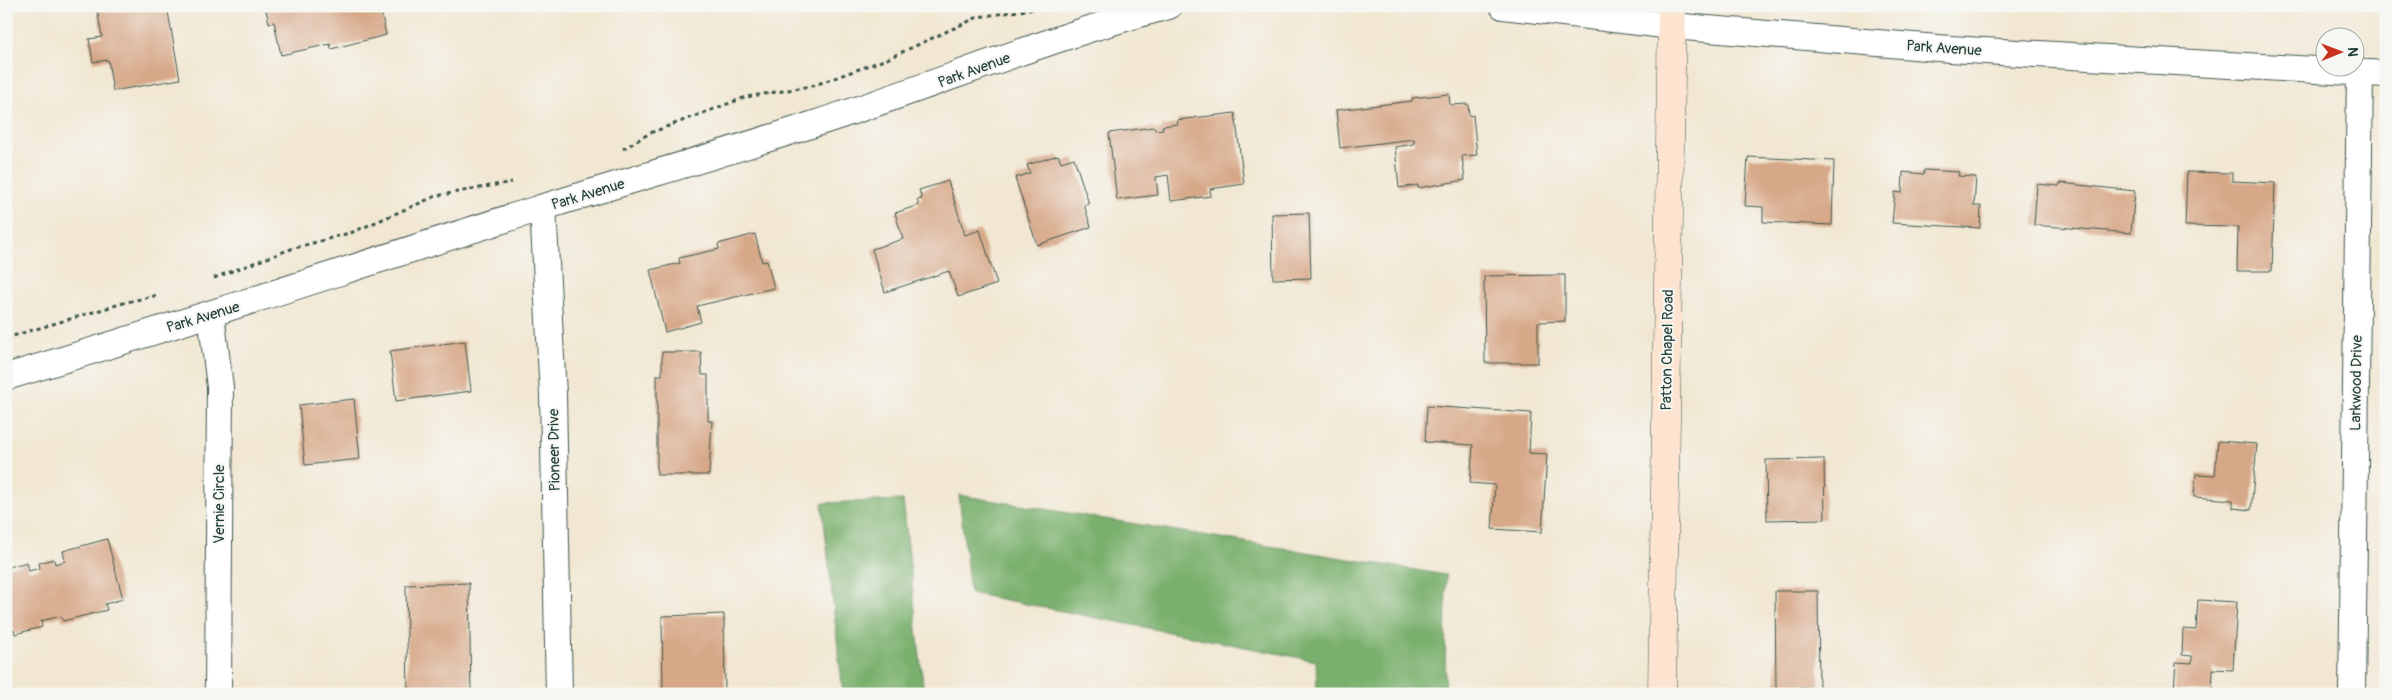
<svg xmlns="http://www.w3.org/2000/svg" width="2392" height="700" font-family="Pangolin,sans-serif">
<style>
.forest{fill:#7ab06d;stroke:#4c7650}
.building{fill:#d7a888}
.lines{fill:none;stroke-linecap:round;stroke-linejoin:round}
.street-casing{stroke:#3e564c;stroke-width:28}
.secondary-casing{stroke:#3e564c;stroke-width:29}
.path{stroke:#3e564c;stroke-width:3;stroke-dasharray:4 4;stroke-linecap:butt}
.street{stroke:#fff;stroke-width:26}
.secondary{stroke:#fde4d1;stroke-width:28}
.labels{text-anchor:middle;stroke-width:4;stroke-linejoin:round;paint-order:stroke}
.street-label{font-size:15px;fill:#1f3d34;stroke:#f6f6f2}
</style>
<rect width="100%" height="100%" fill="#f6f6f2"/>
<filter id="ink" filterUnits="userSpaceOnUse"><feTurbulence type="fractalNoise" baseFrequency=".02" numOctaves="2"/><feDisplacementMap in="SourceGraphic" scale="10" xChannelSelector="R" yChannelSelector="G"/><feConvolveMatrix kernelMatrix="1 2 1 2 8 2 1 2 1" color-interpolation-filters="sRGB"/></filter>
<filter id="wash" filterUnits="userSpaceOnUse"><feTurbulence type="fractalNoise" baseFrequency=".0096" numOctaves="4" result="noise"/><feDisplacementMap in="SourceGraphic" scale="20" xChannelSelector="R" yChannelSelector="G"/><feGaussianBlur stdDeviation="1.12" result="paint"/><feColorMatrix in="noise" values="0 0 0 0 0 0 0 0 0 0 0 0 0 0 0 0 0 1.4 0 .05"/><feComposite in="paint" operator="in"/></filter>
<g filter="url(#wash)">
<rect width="100%" height="100%" fill="#f1e7d2"/>
<path class="forest" d="M959,495L1446,575L1445,694H1317L1316,661L970,593Z
M903,500L924,694H843L822,503Z"/>
<g id="blocks">
<path class="building" d="M115,6H167L180,79L113,91L108,60L93,62L89,39L102,37L97,9Z
M265,6H380L386,35L331,49L330,44L281,55L274,22L269,23Z
M1449,94L1450,105L1468,104L1469,116L1473,115L1477,155L1462,156L1465,180L1418,188V185L1399,188L1395,147L1414,144V139L1340,148L1336,110L1412,101V98Z
M1235,113L1244,184L1210,189L1211,196L1171,201L1168,175L1156,177L1158,195L1117,200L1109,133L1154,127L1155,130L1163,129L1162,126L1178,124L1177,120Z
M1058,155L1061,162L1074,158L1089,204L1084,205L1091,227L1037,245L1015,178L1030,173L1027,165Z
M1748,157L1834,161L1832,225L1763,222V207L1745,206Z
M1924,170L1959,172L1958,176L1976,177L1974,206H1981L1980,228L1892,223L1895,192L1902,193L1903,172L1924,174Z
M2187,172L2232,173V181L2275,183L2272,271H2237L2238,227L2185,226Z
M948,181L965,235L980,230L997,284L958,297L949,271L885,292L872,249L903,239L895,213L919,205L917,200L922,199L919,190Z
M2060,183L2135,191L2131,233L2034,225L2037,184L2059,186Z
M1309,213L1311,278L1273,279L1272,214Z
M755,234L762,262L767,261L774,288L697,306L701,322L665,332L650,270L680,263L679,258L719,249L718,244Z
M1565,275V321L1538,322V363H1485L1484,276Z
M465,341L471,391L396,401L390,351Z
M662,352H701L702,375H708V421H712L709,475H657V375H662Z
M354,399L360,459L305,465L299,405Z
M1427,406L1531,413L1529,453L1547,454L1542,532L1492,529L1495,485L1470,483L1473,445L1425,442Z
M2218,441L2257,444L2251,510L2233,508V500L2194,497L2196,474L2215,475Z
M1824,459L1825,519L1767,520L1766,460Z
M107,539L123,599L105,604L107,610L63,621L61,616L41,621L42,627L15,634L14,630L6,632V568L27,562L29,571L40,568L39,563L54,559L55,564L65,561L63,551Z
M469,583L471,694H408L406,585Z
M1775,591H1818L1819,688L1776,689Z
M2198,600L2237,602L2233,670L2213,669L2212,692L2174,690L2176,662L2192,663V656L2182,655L2183,629L2196,630Z
M724,614L725,694H663L662,616Z"/>
</g>
</g>
<g filter="url(#ink)">
<use href="#blocks" fill-opacity="0" stroke="#3e564c" stroke-width="1"/>
<g class="lines">
<defs>
<path id="street" d="M1503,6L1672,26L1950,49L2386,74
M543,207L553,395L559,694
M211,314L220,387L218,694
M6,377C187,323 365,263 544,207C634,179 725,153 814,124C933,86 1049,37 1169,6
M2352,694L2360,72"/>
<path id="secondary" d="M1662,694L1672,6"/>
</defs>
<use href="#street" class="street-casing"/>
<use href="#secondary" class="secondary-casing"/>
<path class="path" d="M623,149L650,133L746,97L812,86L887,59L978,17L1053,6
M214,278L291,249L353,232L436,196L512,182
M6,338L127,302L158,295"/>
<use href="#street" class="street"/>
<use href="#secondary" class="secondary"/>
</g>
</g>
<g class="labels">
<g class="street-label">
<text transform="translate(1944 48) rotate(4)" y="5">Park Avenue</text>
<text transform="translate(974 70) rotate(-20)" y="5">Park Avenue</text>
<text transform="translate(588 194) rotate(-17)" y="5">Park Avenue</text>
<text transform="translate(203 317) rotate(-17)" y="5">Park Avenue</text>
<text transform="translate(1667 350) rotate(-89)" y="5">Patton Chapel Road</text>
<text transform="translate(2356 383) rotate(-89)" y="5">Larkwood Drive</text>
<text transform="translate(554 450) rotate(-91)" y="5">Pioneer Drive</text>
<text transform="translate(219 504) rotate(-90)" y="5">Vernie Circle</text>
</g>
</g>
<rect width="2392" height="700" fill="none" stroke="#f6f6f2" stroke-width="25"/>
<g transform="translate(2340 52) rotate(89)"><circle r="24" fill="#f6f6f2" stroke="#a0aca6"/>
<path d="M0-4L9 19L0 12L-9 19Z" fill="#c8321e"/>
<text y="-8" font-size="14" font-weight="bold" text-anchor="middle" fill="#1f3d34">N</text>
</g>
</svg>
